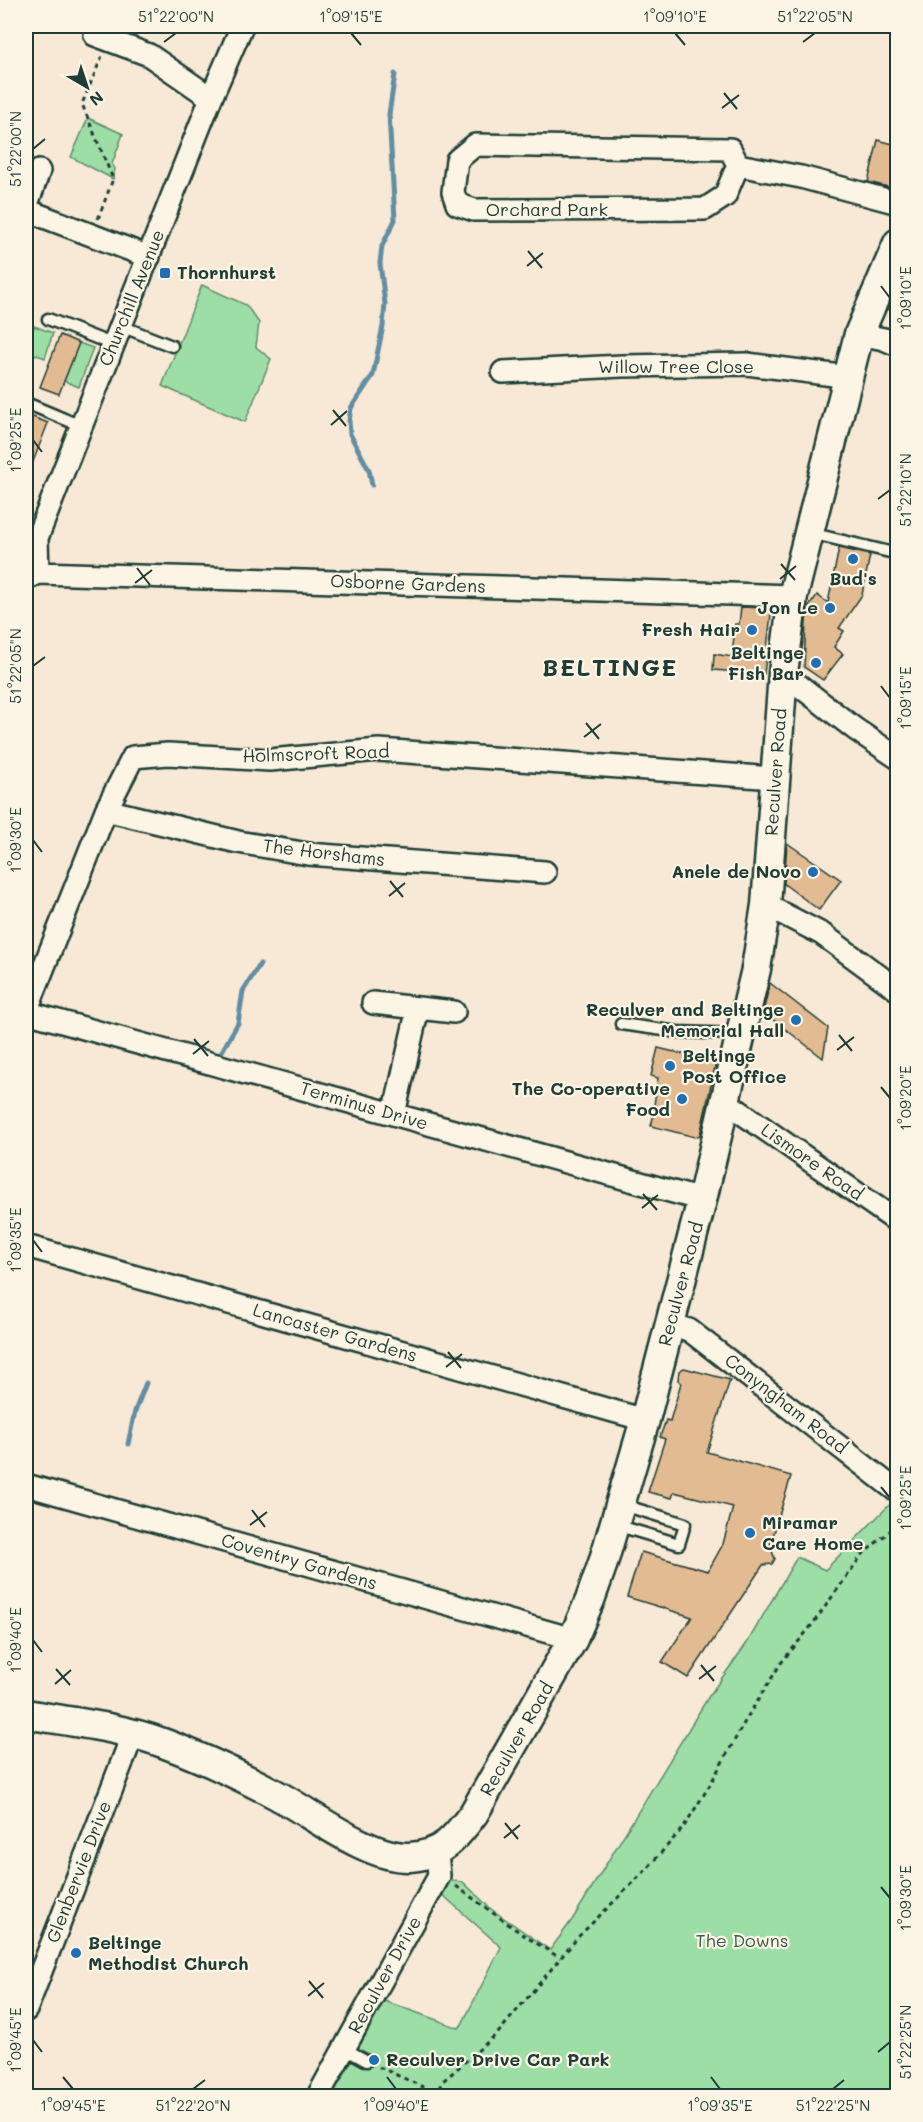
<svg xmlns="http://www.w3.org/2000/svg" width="923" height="2122" font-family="Mali,sans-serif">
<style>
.green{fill:#9ddda6;stroke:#5e8d6d;stroke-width:1.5}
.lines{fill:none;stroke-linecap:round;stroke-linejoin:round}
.stream{stroke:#628da2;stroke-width:5}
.building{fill:#e2bb93;stroke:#1f3d34;stroke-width:1.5}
.lane-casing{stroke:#1f3d34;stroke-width:15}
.street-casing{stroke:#1f3d34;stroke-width:26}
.secondary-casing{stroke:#1f3d34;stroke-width:33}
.path{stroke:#1f3d34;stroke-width:3;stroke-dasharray:4.5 4.5;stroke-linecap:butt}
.lane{stroke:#fcf5e5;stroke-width:10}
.street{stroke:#fcf5e5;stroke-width:21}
.secondary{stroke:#fcf5e5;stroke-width:28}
.ticks{fill:none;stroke:#1f3d34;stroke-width:2}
.poi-dot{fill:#1f6fb2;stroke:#fcf5e5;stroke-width:2}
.labels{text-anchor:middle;stroke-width:4.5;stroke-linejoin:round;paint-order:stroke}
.street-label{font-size:18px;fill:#1f3d34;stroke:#fcf5e5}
.poi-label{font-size:18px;font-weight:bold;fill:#1f3d34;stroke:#fcf5e5;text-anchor:end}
.park-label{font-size:18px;fill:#385d4b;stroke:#fcf5e5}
.district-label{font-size:24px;font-weight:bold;letter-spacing:1.5px;fill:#1f3d34;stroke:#fcf5e5}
.neatline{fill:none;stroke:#1f3d34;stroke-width:2}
.ticks-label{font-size:15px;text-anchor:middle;fill:#1f3d34}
</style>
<rect width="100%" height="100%" fill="#f7e9d5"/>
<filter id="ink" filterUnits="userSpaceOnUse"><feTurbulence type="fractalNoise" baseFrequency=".0167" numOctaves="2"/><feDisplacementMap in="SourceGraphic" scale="12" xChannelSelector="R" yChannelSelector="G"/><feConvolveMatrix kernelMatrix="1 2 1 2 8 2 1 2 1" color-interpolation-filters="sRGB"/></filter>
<g filter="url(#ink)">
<path class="green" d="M88,118L123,134L112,164L115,169L113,179L71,157Z
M202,285L246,305L259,323L256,347L271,359L245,422L162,386Z
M34,326L53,333L45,358L26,351Z
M79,343L93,348L79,387L64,381Z
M895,1499L897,1501V2096H328L379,1999L459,2028L462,2024L501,1947L436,1889L443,1880L463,1882L491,1909L550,1950L572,1920L709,1696L747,1643L797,1557L825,1570Z"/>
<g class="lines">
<path class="stream" d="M372,485L369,470L350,434L349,421L351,408L373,375L383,326L385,304L380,263L382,246L395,220L389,114L395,74
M221,1053L238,1023L243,991L260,964
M128,1444L135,1411L146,1383"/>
</g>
<path class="building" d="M878,140L897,145V182L896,189L868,182Z
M897,286V313L888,309Z
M60,335L79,343L59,394L40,387Z
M30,416L48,423L26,480V428Z
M839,548L870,555L862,595L839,628L844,631L834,647L843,654L823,680L804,667L806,622L808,608L817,595L828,603Z
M741,607L767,608L771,614L764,674L713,670L714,654L732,657L735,624H739Z
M787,843L841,880L819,910L784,884Z
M770,983L828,1028L823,1058L763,1012Z
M658,1048L716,1062L700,1135L695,1137L651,1126L656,1106L654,1105L658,1078L651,1076Z
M684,1368L730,1380L707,1452L791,1476L770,1546L775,1559L772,1564L763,1565L688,1678L662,1662L692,1617L627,1597L641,1552L708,1571L723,1544L733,1507L674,1492L672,1498L648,1492L665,1439L660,1437L666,1420L670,1421L681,1383L678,1380L679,1371Z"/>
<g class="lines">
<defs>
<path id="lane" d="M48,319L114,345
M121,326L172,346
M26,403L81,426
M810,533L898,554
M621,1024L678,1032L739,1034
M616,1525L679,1544L685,1524L620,1504
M345,2049L367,2061"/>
<path id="street" d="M95,35L149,55L211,98
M475,145L730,149L738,165L725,196L705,209L474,210L457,204L453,192L457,160Z
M738,165L801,177L898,203
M26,207L39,171
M26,210L149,257
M859,334L884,339L898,345
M503,372L622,366L747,364L849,377
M38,573L37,538L211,98L242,26
M26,579L38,573L793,596
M783,673L855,729L898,758
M106,810L238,842L308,854L545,872
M766,905L822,934L898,990
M373,1003L454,1012
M726,1102L898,1222
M394,1114L418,1008
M702,1200L26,1012L106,810L133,757L168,754L270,760L379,750L775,778
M26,1246L645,1420
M670,1325L689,1330L898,1492
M26,1485L573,1639
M26,2010L133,1734
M318,2096L439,1876L437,1851"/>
<path id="secondary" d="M26,1714C71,1722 120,1727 163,1743C201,1757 239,1775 275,1794C311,1813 369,1859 410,1857C443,1855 456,1837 474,1813L573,1639L590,1600L603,1563L645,1420L702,1200L756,969L766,905L783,673L793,596L859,334L898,243"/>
</defs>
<use href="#lane" class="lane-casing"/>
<use href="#street" class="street-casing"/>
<use href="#secondary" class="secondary-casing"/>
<path class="path" d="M98,219L113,179L82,104L102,56
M456,1886L522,1934L560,1958
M379,2067L443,2096
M434,2096L443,2081L498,2033L579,1936L643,1873L683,1828L708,1788L748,1716L781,1663L812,1625L862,1555L898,1524"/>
<use href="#lane" class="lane"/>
<use href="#street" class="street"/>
<use href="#secondary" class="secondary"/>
</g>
</g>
<path class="ticks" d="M351,33L361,45M675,33L685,45M164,42L176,33M803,42L815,33M724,93L737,109M722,108L739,95M33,149L45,139M528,251L542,268M527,266L543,253M881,286L890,298M333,410L346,426M331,425L347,411M33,440L42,452M878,499L890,490M781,564L795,580M137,568L150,585M780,579L796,566M135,583L152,570M33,666L45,657M881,686L890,698M586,723L599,739M584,737L601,724M33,840L42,852M390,881L403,897M389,896L405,883M839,1035L852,1051M194,1039L208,1056M837,1050L854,1037M193,1054L209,1041M881,1087L890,1098M643,1194L657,1210M642,1208L658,1195M33,1240L42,1252M448,1352L461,1368M446,1367L462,1354M881,1487L890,1498M252,1510L265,1527M250,1525L267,1512M33,1640L42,1652M701,1665L714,1681M56,1669L70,1685M699,1679L716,1666M55,1684L71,1670M505,1823L518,1839M504,1838L520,1825M881,1887L890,1898M309,1981L323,1998M308,1996L324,1983M33,2040L42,2052M878,2052L890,2042M63,2077L73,2089M387,2077L396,2089M711,2077L720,2089M193,2089L205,2080M833,2089L844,2080"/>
<g class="poi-dot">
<rect x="159" y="267" width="12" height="12" rx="3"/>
<circle cx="853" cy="559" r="6"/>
<circle cx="830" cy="608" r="6"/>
<circle cx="752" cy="630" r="6"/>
<circle cx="816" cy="663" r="6"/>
<circle cx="813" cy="872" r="6"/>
<circle cx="796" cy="1020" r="6"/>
<circle cx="670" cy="1066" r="6"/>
<circle cx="682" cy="1099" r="6"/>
<circle cx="750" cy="1533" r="6"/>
<circle cx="76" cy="1953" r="6"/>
<circle cx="374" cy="2060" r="6"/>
</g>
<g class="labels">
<g class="street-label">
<text x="547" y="216">Orchard Park</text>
<text transform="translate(132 298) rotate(-68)" y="6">Churchill Avenue</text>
<text x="676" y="373">Willow Tree Close</text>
<text transform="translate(408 584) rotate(2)" y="6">Osborne Gardens</text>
<text transform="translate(316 754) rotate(-2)" y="6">Holmscroft Road</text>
<text transform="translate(776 772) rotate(-86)" y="6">Reculver Road</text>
<text transform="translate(324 853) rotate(7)" y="6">The Horshams</text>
<text transform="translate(364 1106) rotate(16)" y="6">Terminus Drive</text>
<text transform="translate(812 1162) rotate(35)" y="6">Lismore Road</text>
<text transform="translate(681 1284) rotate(-75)" y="6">Reculver Road</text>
<text transform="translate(335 1333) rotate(16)" y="6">Lancaster Gardens</text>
<text transform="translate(786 1404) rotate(38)" y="6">Conyngham Road</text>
<text transform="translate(299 1562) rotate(16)" y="6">Coventry Gardens</text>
<text transform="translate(517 1739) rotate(-60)" y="6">Reculver Road</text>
<text transform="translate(79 1872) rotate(-69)" y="6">Glenbervie Drive</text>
<text transform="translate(385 1975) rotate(-61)" y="6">Reculver Drive</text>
</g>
<g class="poi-label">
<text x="177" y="279" text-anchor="start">Thornhurst</text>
<text x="853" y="585" text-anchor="middle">Bud's</text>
<text x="818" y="614">Jon Le</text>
<text x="740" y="636">Fresh Hair</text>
<text x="804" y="659">Beltinge<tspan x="804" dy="21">Fish Bar</tspan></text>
<text x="801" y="878">Anele de Novo</text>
<text x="784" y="1016">Reculver and Beltinge<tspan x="784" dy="21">Memorial Hall</tspan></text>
<text x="682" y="1062" text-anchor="start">Beltinge<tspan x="682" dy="21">Post Office</tspan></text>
<text x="670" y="1095">The Co-operative<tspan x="670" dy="21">Food</tspan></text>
<text x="762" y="1529" text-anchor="start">Miramar<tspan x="762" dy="21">Care Home</tspan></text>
<text x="88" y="1949" text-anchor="start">Beltinge<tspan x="88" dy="21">Methodist Church</tspan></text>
<text x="386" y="2066" text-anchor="start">Reculver Drive Car Park</text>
</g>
<g class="park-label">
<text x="742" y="1947">The Downs</text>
</g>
<g class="district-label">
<text x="610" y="676">BELTINGE</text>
</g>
</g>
<rect width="923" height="2122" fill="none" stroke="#fcf5e5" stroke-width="66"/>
<g transform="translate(87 87) rotate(141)" stroke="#fcf5e5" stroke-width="4.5" paint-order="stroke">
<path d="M0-4.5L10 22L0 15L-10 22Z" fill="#1f3d34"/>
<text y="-9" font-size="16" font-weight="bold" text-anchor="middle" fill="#1f3d34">N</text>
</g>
<rect x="33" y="33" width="857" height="2056" class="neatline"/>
<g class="ticks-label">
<text x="176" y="22">51°22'00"N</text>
<text x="351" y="22">1°09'15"E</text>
<text x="675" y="22">1°09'10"E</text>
<text x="815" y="22">51°22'05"N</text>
<text transform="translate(16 149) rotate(-90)" y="5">51°22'00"N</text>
<text transform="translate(906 298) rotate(-90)" y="5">1°09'10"E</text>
<text transform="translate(16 440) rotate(-90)" y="5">1°09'25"E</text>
<text transform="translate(906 490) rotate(-90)" y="5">51°22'10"N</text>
<text transform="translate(16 666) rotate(-90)" y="5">51°22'05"N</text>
<text transform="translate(906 698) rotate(-90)" y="5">1°09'15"E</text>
<text transform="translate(16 840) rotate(-90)" y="5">1°09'30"E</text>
<text transform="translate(906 1098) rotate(-90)" y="5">1°09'20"E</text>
<text transform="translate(16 1240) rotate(-90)" y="5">1°09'35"E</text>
<text transform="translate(906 1498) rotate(-90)" y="5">1°09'25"E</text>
<text transform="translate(16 1640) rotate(-90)" y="5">1°09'40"E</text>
<text transform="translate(906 1898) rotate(-90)" y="5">1°09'30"E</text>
<text transform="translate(16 2040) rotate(-90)" y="5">1°09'45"E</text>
<text transform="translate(906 2042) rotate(-90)" y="5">51°22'25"N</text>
<text x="73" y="2111">1°09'45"E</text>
<text x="193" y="2111">51°22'20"N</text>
<text x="396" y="2111">1°09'40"E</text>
<text x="720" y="2111">1°09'35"E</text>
<text x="833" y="2111">51°22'25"N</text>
</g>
</svg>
